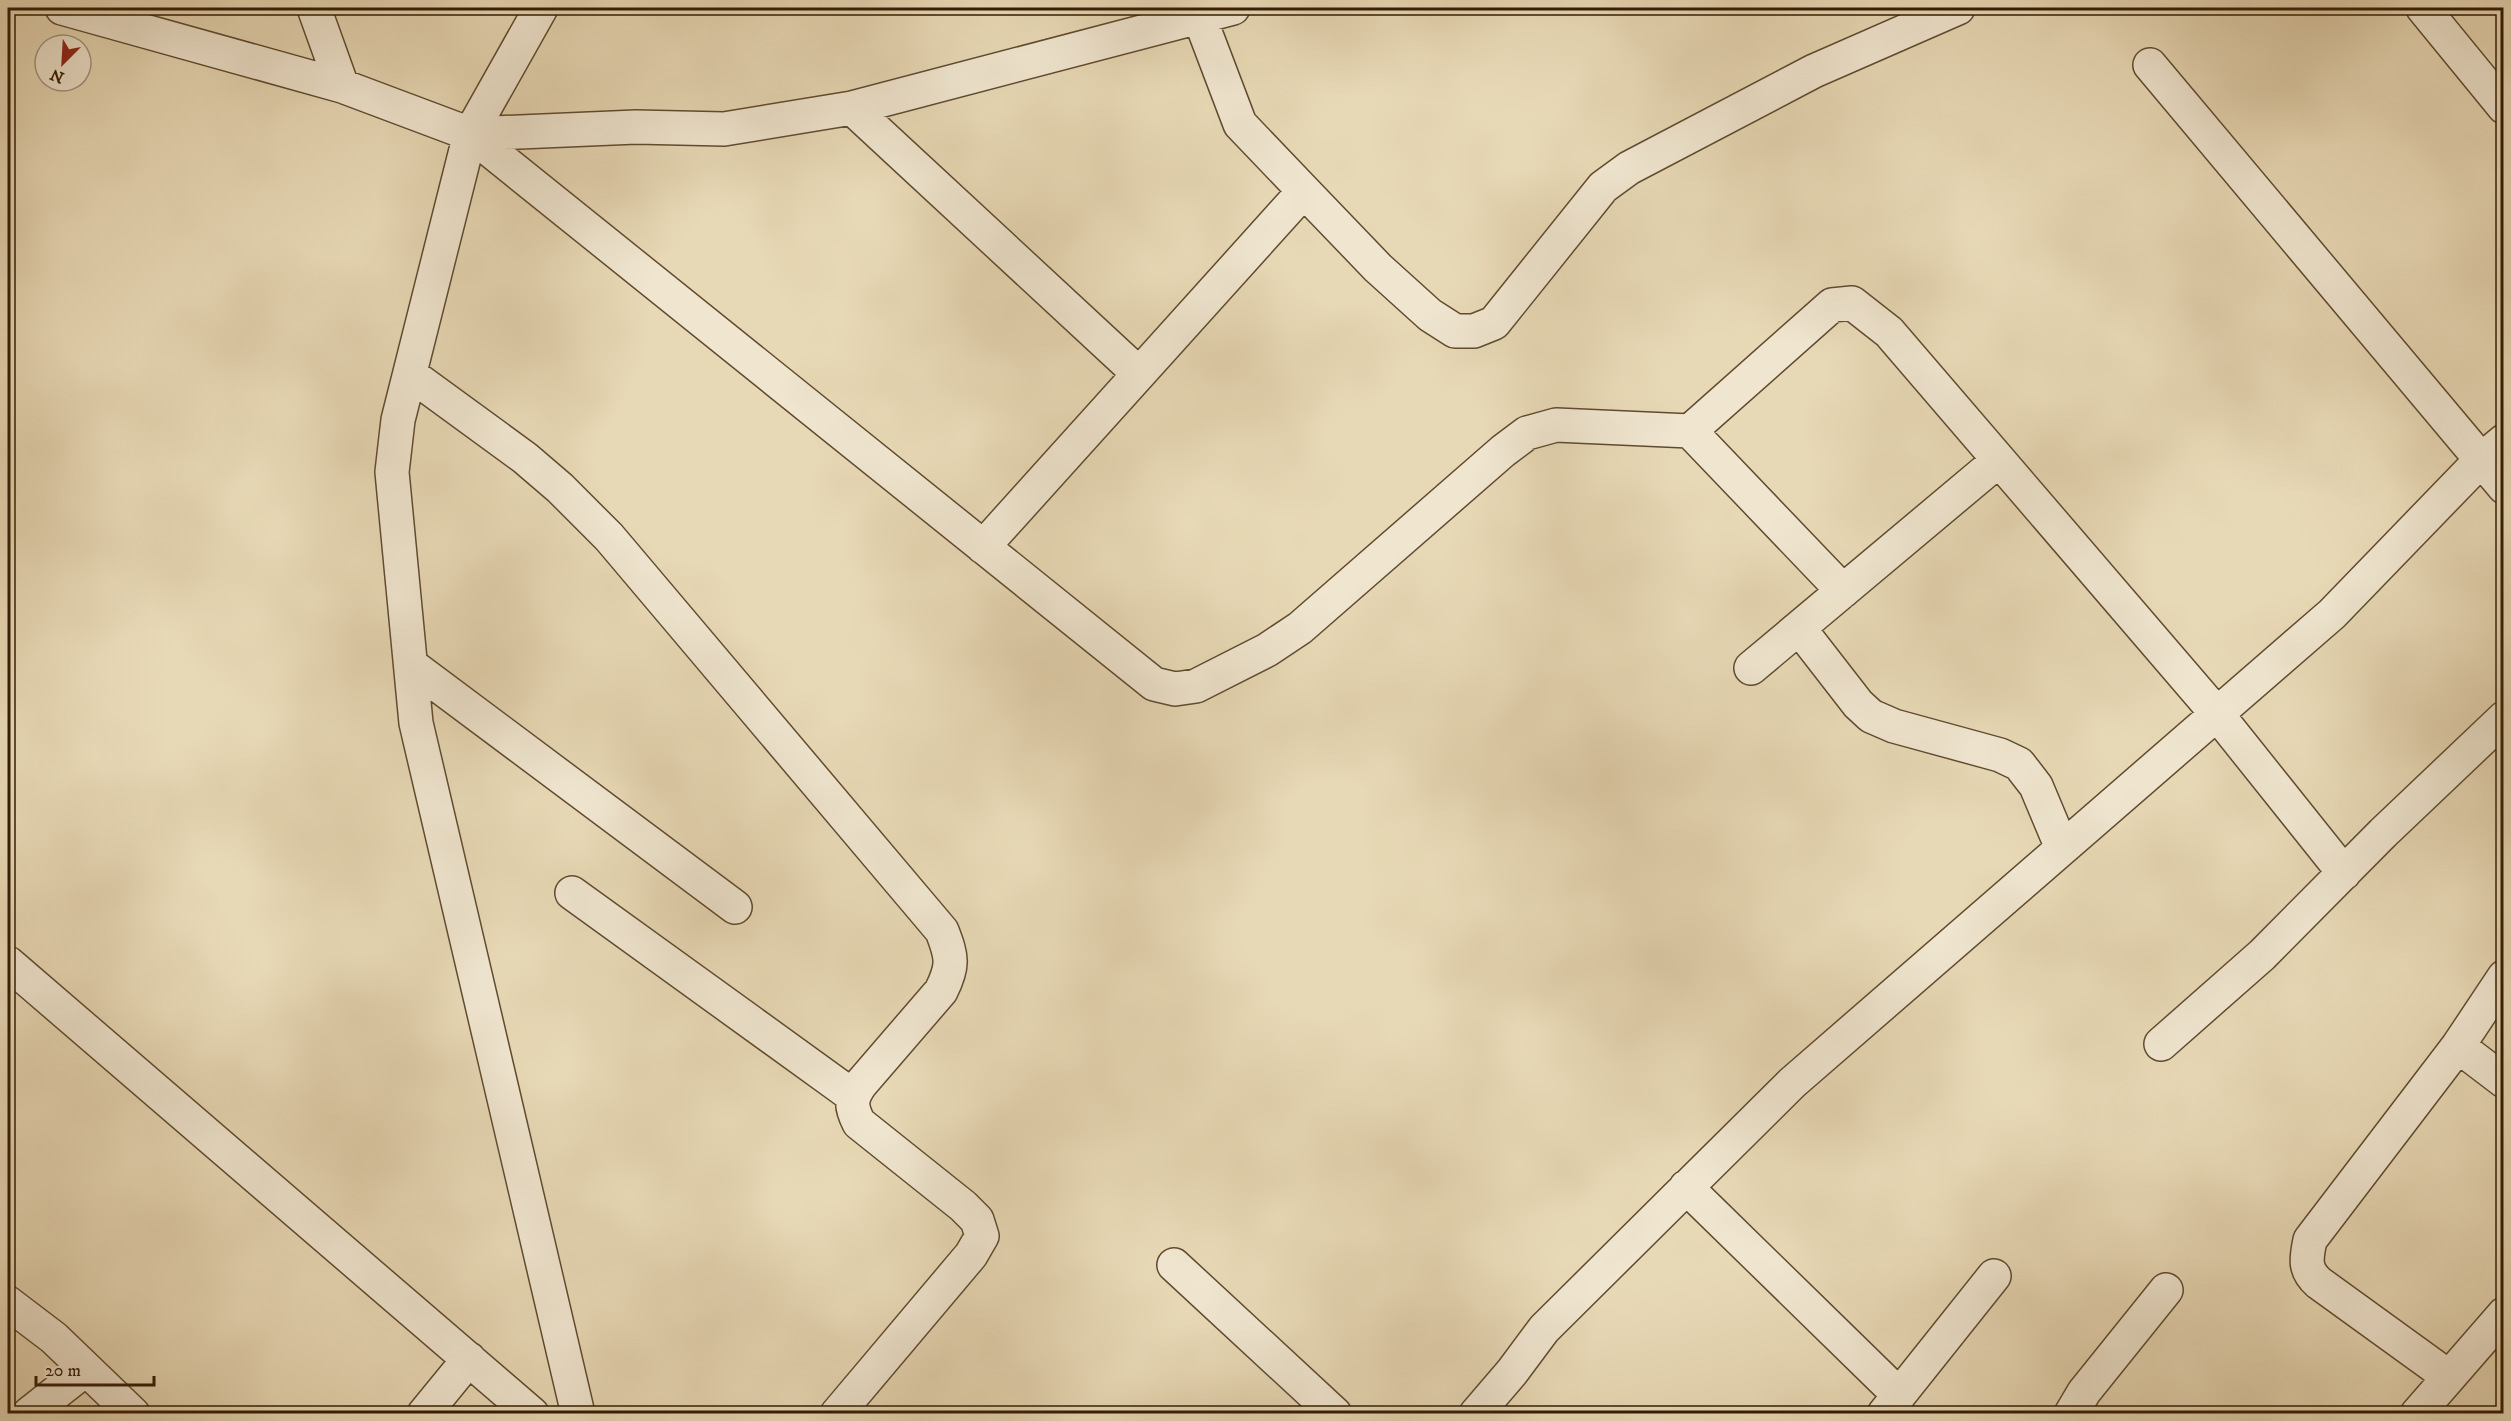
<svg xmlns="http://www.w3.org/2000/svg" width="2511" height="1421" font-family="'IM FELL DW Pica',serif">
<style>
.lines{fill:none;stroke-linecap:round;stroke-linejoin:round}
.minor-casing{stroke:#604b30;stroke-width:36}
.minor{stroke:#f0e6d0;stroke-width:33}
</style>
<rect width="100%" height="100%" fill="#e8d9b6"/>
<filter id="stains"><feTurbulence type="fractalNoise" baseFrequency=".00333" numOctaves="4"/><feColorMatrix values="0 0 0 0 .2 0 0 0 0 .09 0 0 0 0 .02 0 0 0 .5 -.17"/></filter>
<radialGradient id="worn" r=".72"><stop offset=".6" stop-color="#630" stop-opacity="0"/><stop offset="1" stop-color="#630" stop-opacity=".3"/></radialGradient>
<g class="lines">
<defs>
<path id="minor" d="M62,8L342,86L470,134L1154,684L1175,689L1196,686L1267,650L1300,628L1503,451L1527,433L1556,425L1690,431L1832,305L1852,303L1889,332L2217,714L2344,873
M314,8L342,86
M2423,8L2504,107
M1199,16L1240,124L1304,191L1378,268L1430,315L1455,331H1474L1494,323L1603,187L1629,168L1814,71L1958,8
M2150,65L2504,487
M852,108L1139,374
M470,134L541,8
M410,374L525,458L560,488L609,537L942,931C952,957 954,965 941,991L860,1085C850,1100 851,1107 859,1123L963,1206L977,1220L982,1236L971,1255L837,1414
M1690,431L1843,591
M983,547L1304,191
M1799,628L1858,704L1871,716L1894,726L2000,755L2019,764L2036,786L2062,848
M411,665L735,907
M1751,668L1999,460
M572,893L853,1096
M8,963L532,1414
M2161,1044L2262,955L2383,833L2504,718
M2458,1046L2504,1081
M1686,1187L1899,1395
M1174,1265L1335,1414
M8,1303L54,1338L133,1414
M2449,1377L2319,1283C2304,1270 2306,1259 2310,1240L2458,1046L2504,977
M29,1414L86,1369
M424,1414L469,1359
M578,1414L416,723L392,472L398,420L470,134L636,127L724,129L852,108L1233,8
M1476,1414L1512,1372L1544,1329L1792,1083L2332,614L2481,460L2504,441
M1884,1414L1994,1276
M2071,1414L2084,1392L2166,1290
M2417,1414L2504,1314"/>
</defs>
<use href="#minor" class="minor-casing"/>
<use href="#minor" class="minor"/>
</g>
<rect width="2511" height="1421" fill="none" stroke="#e8d9b6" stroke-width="30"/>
<rect x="9" y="9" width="2493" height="1403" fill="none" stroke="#321c04" stroke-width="3"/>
<rect x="15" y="15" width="2481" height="1391" fill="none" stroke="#321c04" stroke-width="1.5"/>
<g transform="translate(63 63) rotate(204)"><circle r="28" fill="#f0e6d0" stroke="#a4957e" stroke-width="1.5"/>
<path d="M0-4.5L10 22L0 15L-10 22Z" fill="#8f2418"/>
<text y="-9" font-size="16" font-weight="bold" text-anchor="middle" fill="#321c04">N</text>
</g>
<path d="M36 1376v9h118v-9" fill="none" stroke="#321c04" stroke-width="3"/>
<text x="45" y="1376" font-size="18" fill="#321c04" stroke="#f0e6d0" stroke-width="4.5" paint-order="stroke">20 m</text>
<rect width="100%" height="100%" filter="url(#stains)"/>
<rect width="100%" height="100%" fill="url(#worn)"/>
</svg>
